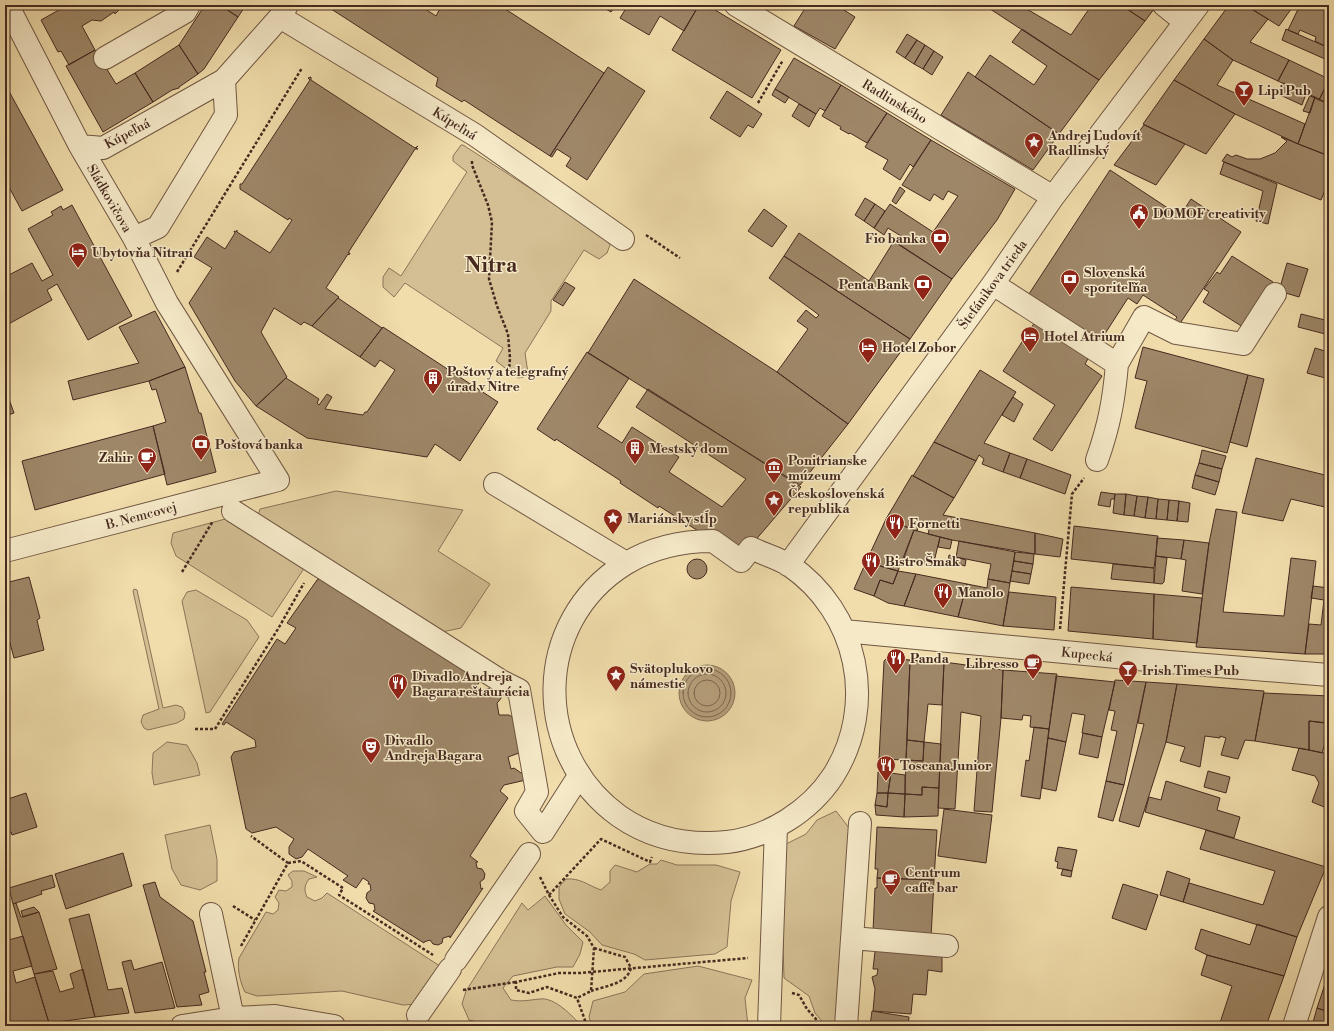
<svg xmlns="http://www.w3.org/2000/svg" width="1334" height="1031" font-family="'Libre Bodoni',serif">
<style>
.green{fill:#d3bf93;stroke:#8c745a}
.water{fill:#b6a07c;stroke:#897157}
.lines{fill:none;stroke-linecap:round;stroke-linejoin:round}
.shore{stroke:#7e654e;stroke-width:1}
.building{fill:#9e8768;stroke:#462a20}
.minor-casing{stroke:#705743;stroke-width:24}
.path{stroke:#462a20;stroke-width:2.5;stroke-dasharray:3 2;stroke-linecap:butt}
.minor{stroke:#f5e9c8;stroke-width:22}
.labels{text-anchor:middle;stroke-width:3;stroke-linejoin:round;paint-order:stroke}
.poi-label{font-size:13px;font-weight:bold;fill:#462a20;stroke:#f5e9c8;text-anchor:start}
.street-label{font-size:13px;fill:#462a20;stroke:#f5e9c8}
.town-label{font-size:21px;font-weight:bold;fill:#462a20;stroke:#f5e9c8}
</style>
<rect width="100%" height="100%" fill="#f0ddab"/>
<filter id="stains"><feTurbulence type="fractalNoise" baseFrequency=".005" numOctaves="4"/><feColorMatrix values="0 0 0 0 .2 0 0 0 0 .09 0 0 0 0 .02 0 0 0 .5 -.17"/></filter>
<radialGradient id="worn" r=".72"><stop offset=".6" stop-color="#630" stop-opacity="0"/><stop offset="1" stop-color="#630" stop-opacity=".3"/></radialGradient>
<path class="green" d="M461,145H463L606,237L610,245L607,253L599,259L584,250L551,301V311L525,353L528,373L524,377L518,378L496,361L503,348L405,283L394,297L383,287V277L389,268L401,276L467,172L453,161V156Z
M336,491L463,510L438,551L490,584L461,628L442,632L258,515L260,509Z
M229,518L307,564L272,617L176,556L171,543L173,533Z
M134,589L137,590L163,708L176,705L182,707L185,713L184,719L177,723L148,730L144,728L141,722L143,715L159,709L133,591Z
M196,590L247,620L259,637L210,712L206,713L182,601L187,592Z
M167,742L187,745L197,763L200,775L154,785L152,773L153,753Z
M836,811L853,833L838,1026H826L815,1013L809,996L784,978L780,847L806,834L817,820Z
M210,825L217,859V881L200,890L181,885L172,869L165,835Z
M661,860L677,865H716L740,872L731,901L727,947L715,954L645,960L634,954L602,945L590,932L565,914L559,899V887L566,879C581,878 587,885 601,890L610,882V871L615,865L637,872L650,864H657Z
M293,871H304L317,877L309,879C304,886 304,890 307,897L315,901L322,898L327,893L443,968L417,1004L403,1005L342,991L257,996L245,992C240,982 237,969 239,958L266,912L273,914L278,910L279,903L275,897L279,890L286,891L292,887V881L288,875Z
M545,896L566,925L583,942L580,954L573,967H557L513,976L503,988L511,1000C524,1002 528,1000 540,999C555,997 572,1016 582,1026H494L469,1020L462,1004L466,991L522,903L528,910Z
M698,966L752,980L745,998L748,1026H592L589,1017L593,1001L625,992L644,974Z"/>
<path class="water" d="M679 693a28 28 0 1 1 56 0a28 28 0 1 1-56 0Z"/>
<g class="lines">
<path class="shore" d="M683 693a24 24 0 1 1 48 0a24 24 0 1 1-48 0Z
M688 693a19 19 0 1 1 38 0a19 19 0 1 1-38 0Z
M694 693a13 13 0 1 1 26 0a13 13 0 1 1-26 0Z"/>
</g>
<path class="building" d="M75,5H124L115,14L114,12L101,21L92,20L82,26L95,50L69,65L61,51L58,52L41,20L66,6L67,9Z
M205,5H220L238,17L204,69L198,74L179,45Z
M220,5H246L238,17Z
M325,5H419L436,16L442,5H499L604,73L550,156L464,100L462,102L436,86L438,78Z
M599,5H616L611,12Z
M628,5H699L684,31L660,16L649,35L620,18Z
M699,5H707L781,50L752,98L672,50Z
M807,5H836L855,17L835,49L794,26Z
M984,5H1020L1071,35L1089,9L1084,5H1121L1145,21L1099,80Z
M1121,5H1157L1145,21Z
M1229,5H1245L1268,19L1250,42L1289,60L1278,81L1233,60L1204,39Z
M1245,5H1294L1279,26Z
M1300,5H1324L1329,7V43L1327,47L1315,41L1316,37L1300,30L1298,34L1288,30Z
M1022,29L1099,80L1059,134L975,77L990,55L1034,85L1047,66L1012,42Z
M1286,29L1329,48L1325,59L1282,40Z
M907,34L917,40L905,58L896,52Z
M1204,39L1233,60L1217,85L1305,124L1298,144L1235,114L1174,80Z
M917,40L925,45L914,64L905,58Z
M179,45L198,74L179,87V88L172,90L153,102L135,73Z
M925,45L934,51L923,69L914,64Z
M95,50L116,84L135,73L153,102L103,132L66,66Z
M934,51L943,57L932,75L923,69Z
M794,58L841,85L825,111L820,108L816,114L775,89Z
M1289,60L1329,79L1319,100L1278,81Z
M608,67L645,91L587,180L566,166L571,158L557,149L552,157L550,156Z
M968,72L1059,134L1033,170L941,115Z
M311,77V80L415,148L418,146L416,148L418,149H415L348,253H350L349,255L348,254L326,288L339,297L312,326L304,322L301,325L274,308L261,332L287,377L256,406L235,381L189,303L212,268L194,257L207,237L225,249L235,233L234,231L236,232L237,230V232L270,253L292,220L289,218L288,220L240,189V184H242L310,80L308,78Z
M1174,80L1235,114L1206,154L1143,124Z
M1329,80V104L1319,100Z
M1283,83L1306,94L1302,105L1278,94Z
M5,84L63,190L22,211L5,180Z
M841,85L887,113L867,143L850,133L849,134L840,129L841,127L822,116Z
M775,89L789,97L785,103L772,95Z
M727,91L762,114L753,128L748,125L740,137L710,118Z
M1310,95L1315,97L1310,113L1303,111Z
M1315,97L1329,104V129L1327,136L1329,137V156L1298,144Z
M799,104L816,114L809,127L792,116Z
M887,113L931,140L913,167L910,164L900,180L883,169L888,160L865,147Z
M1144,125L1185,144L1156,185L1114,165Z
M1281,137L1329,156V181L1321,200L1222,161L1227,154L1232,157L1236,155L1247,159H1260L1275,153L1287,141Z
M931,140L1015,189L997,220L952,279L896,243L901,236L888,228L884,235L874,228L890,204L933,232L958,196L948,191L943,200L934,194L930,201L902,185Z
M1224,162L1277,184L1268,224L1256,221L1263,191L1220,174Z
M1110,170L1180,216L1191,199L1241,232L1177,328L1172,325L1177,317L1143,295L1137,304L1128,298L1099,343L1027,297Z
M900,187L905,191L896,204L892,201Z
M865,198L875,204L864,221L855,215Z
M875,204L885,211L874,228L864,221Z
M72,205L132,316L88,340L57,284L47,290L52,300L5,326V277L32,263L42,281L53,275L28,229L53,215L51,212L61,206L63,210Z
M764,209L787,226L772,247L748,231Z
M799,233L869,281L894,241L952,279L910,339L784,256Z
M784,256L910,339L848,424L777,372L808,329L797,321L806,310L816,318L819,315L769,278Z
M1232,256L1273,282L1243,327L1203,302L1209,292L1204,289L1217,272L1220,274Z
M1287,263L1308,269L1299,297L1279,291Z
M634,279L777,372L848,424L800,485L588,353Z
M565,282L575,288L563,306L553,300Z
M338,298L382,328L360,357L312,326Z
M155,311L185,367L149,381L73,400L68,381L139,363L119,327Z
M1301,314L1329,321V335L1298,327Z
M1035,322L1089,357L1085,364L1102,376L1052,451L1033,439L1055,405L1003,371Z
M383,327L498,402L460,461L435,444L427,457L307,438L256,406L286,378L319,399L317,403L319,405L327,394L332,397L325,409L363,415L365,412H367L395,370L380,360L375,367L360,357Z
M1143,347L1248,375L1227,453L1135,428L1147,381L1135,378Z
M1315,348L1328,352L1329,350V379L1307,373Z
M587,352L629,378L597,427L622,443L632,427L679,457L669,472L722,507L746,479L636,407L648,389L801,487L753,543L724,550L725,548L659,506L658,508L620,483L621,481L556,439L555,441L537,429Z
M185,367L199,413H201L216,472L167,485L153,426L166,422L156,389L152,390L149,381Z
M980,370L1016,392L984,443L1010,453L1003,472L982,464L984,459L979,455L976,461L934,442Z
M1248,375L1264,379L1247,447L1230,442Z
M5,388L14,413L5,416Z
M1013,397L1023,404L1014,422L1002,415Z
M153,426L165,474L35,510L22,461Z
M934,442L976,461L954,498L913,476Z
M1202,450L1226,456L1222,469L1199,463Z
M1010,453L1027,459L1020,478L1003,472Z
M1256,458L1329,476V508L1291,499L1283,521L1242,513Z
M1027,459L1071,475L1065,494L1020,478Z
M1199,463L1222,469L1219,482L1195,475Z
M912,475L954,498L943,515L1035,533V554L952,540L928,534L929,530L919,525L917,531L886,519Z
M1195,475L1219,482L1215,495L1192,488Z
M1101,492L1115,494L1114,499H1111L1110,507L1098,505Z
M1115,494H1126L1124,515L1113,513Z
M1126,494L1137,496L1134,516L1124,515Z
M1137,496L1148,497L1145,518L1134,516Z
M1148,497L1158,499L1156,519L1145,518Z
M1158,499L1169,500L1167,520L1156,519Z
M1169,500L1179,501L1177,521L1167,520Z
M1179,501L1190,503L1188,522L1177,521Z
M1216,509L1237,512L1223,612L1284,616L1291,558L1316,561L1305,654L1196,647L1209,543Z
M886,519L914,530L898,571L866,562Z
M1074,526L1158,536L1154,568L1071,559Z
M914,530L940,537L933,566L904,558Z
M1035,533L1063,539L1060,557L1035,554Z
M940,537L952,540L950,549L938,547Z
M1157,538L1184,540L1181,559L1156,556Z
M1184,540L1209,543L1202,594L1182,591L1186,560L1181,559Z
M959,541L1015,552L1010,583L988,579L991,564L956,557Z
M1015,552L1034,554L1033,564L1014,561Z
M949,555L956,557L955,563L948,562Z
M1156,556L1167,558L1164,582L1162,584L1154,583Z
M956,557L966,560L965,566L955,563Z
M687 569a10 10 0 1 1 20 0a10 10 0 1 1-20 0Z
M1014,561L1033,564L1031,574L1012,571Z
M866,562L898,571L893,584L880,580L874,596L854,589Z
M1113,564L1154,568V583L1111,579Z
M898,571L916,574L904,606L888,603L874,596L880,580L893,584Z
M1012,571L1031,574L1029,584L1010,581Z
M916,574L967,584L958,617L904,606Z
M29,577L40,618L37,620L44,650L14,658L5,625V583Z
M320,579L482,678L476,687L482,690L505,686L506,691L499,701L497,703L499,715H509L520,722L524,744L519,753L508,757L511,769L514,768L524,775L526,780L504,785L500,791L508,798L470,856L478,862H476L477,868L482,869L485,874L484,879L480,882L481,889L483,888L450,938V936L443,938L442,943L438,945L433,944L430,940L424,942V943L373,911L375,910L374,904L369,903L366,898L367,893L371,890L370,884H368L369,882L363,878L356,888L343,880L348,876L308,849L302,857L296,859L289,854V847L294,839L276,827L252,833L246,829L231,757L234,752L256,747L255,740L226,722L224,725L222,724L277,639L285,644L296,628L287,623L317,580Z
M988,579L1010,583L1003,626L958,617L967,584L987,588Z
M1313,586L1329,588V654H1305L1309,624L1321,625L1324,600L1311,598Z
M1071,587L1154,594L1153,639L1068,631Z
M1009,592L1056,597L1054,630L1003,626Z
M1154,594L1202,598L1197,643L1153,639Z
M887,658L910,660L906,760L879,759L884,661Z
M910,660L944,662L942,705L928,704L924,742L907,740Z
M944,662L1003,670L1001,718L992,812L974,811L981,716L961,712L955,809L938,808Z
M1003,670L1057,674L1049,729L1030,727L1031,716L1023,715L1022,720L1001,718Z
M1056,676L1115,682L1102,737L1082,733L1085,715L1072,713L1066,742L1048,738Z
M1115,680L1146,682L1124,785L1106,781L1117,731L1111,730L1115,711L1109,710Z
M1146,682L1177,684L1166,742L1139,827L1119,821L1144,724L1138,723Z
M1177,684L1264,691L1255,741L1245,740L1238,759L1221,755L1226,738L1220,736V738L1205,736L1200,767L1180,761L1185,747L1166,742Z
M1264,693L1329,696V720H1325L1324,723L1309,721V750L1255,741Z
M1309,721L1329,723V730L1322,753L1309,750Z
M1034,727L1049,729L1040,799L1021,796L1026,760L1029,761Z
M1083,733L1102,737L1098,758L1079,754Z
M1048,738L1066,742L1056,791L1042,788Z
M907,740L924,742L923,761L906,760Z
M924,742L941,744L939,788L922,787V795L905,794L906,760L923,761Z
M1299,748L1329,754V809L1312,802L1319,783L1315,776L1292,770Z
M1208,771L1230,777L1226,793L1204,787Z
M878,772L891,773L888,793H877Z
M891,773L905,775V794L888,793Z
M1106,781L1124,785L1113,821L1098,817Z
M1166,781L1220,798L1217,810L1240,817L1234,838L1145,812L1149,797L1161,800Z
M922,787L939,788L938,816L904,817L905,794L922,795Z
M26,793L37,827L12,835L11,832L5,834V800Z
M877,793H888L887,807L875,805Z
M888,793L905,794L904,817L876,815L875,805L887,807Z
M944,809L992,815L986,863L938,856Z
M877,827L937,830L934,880L877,878L878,869H875Z
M1206,830L1326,867L1297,937L1183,902L1189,883L1263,905L1275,871L1200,849Z
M1058,847L1077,850L1072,871L1057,868L1058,862L1055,861Z
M123,853L132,886L66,909L55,874Z
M1063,869L1072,871L1071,877L1061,875Z
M1167,871L1190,879L1183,902L1160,895Z
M52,875L55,887L41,891L42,894L13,904L9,888Z
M877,878L934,880L931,938L873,931L875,888H877Z
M155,882L160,897L193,921L206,972H204L209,992L199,995L202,1005L177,1007L143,885Z
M1123,884L1158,895L1146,930L1112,918Z
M16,903L21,917L39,912L57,969L34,974L13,904Z
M34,907L39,912L23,917L21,911Z
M89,914L108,990L122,988L129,1013L95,1017L69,919Z
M1257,924L1297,937L1284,976L1207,955L1195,949L1201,929L1250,945Z
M23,936L32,966L13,971L16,983L35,977L49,1023L28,1026H5V941Z
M876,943L938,953L942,958V972L928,970L926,995L913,994L911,1014L873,1011L875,989L872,977L877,975L878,969H873Z
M1207,955L1284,976L1266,1026H1219L1232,986L1201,975Z
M131,960L134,970L162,962L175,1008L135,1013L122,962Z
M83,969L95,1017L49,1023L34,974L53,971L60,992L74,988L70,974Z
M1325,984L1329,985V1012L1317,1008Z
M1317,1008L1329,1012V1026H1312Z
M872,1011L909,1017L908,1026H870Z
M943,1022L961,1025L960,1026H943Z"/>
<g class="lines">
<defs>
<path id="minor" d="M736,5L1053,197
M1164,5L1185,22
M5,7L12,14L80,146L134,238L167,303L278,480L5,551
M280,17L475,135L623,239
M105,58L185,12L189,5
M80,146L103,148L224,80L280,17L287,5
M134,238L158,227L226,115L224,80
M993,284L1117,364C1114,400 1109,426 1097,460
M1117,364L1144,317L1176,333L1243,344L1275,294
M495,484L626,563
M233,511L501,681L519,690L537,792L526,811L543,832L579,776
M713,541L741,561L751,548C763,554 778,558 789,565C858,612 878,705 833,776C810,811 769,837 727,842C688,846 652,839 619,816C532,753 532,622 625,564C651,548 683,541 713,541Z
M788,565L993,284L1053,197L1198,5
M844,631L1169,662L1329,675
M211,914L233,1018
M852,938L947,946
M456,960L529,854
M418,1015L450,969
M182,1026L233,1018L275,1016L334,1026
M769,1026L776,827
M846,1026L860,823
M1294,1026L1329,917"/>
</defs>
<use href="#minor" class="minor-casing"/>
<path class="path" d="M758,103L783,60
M472,161V165L488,205L492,222L489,279L497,306L508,334L510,358L509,371
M646,235L680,258
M177,272L302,68
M182,572L213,521
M1060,629L1072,494L1084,478
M195,729H215L278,629L304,583
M288,863L301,861L343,888L339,895L433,955
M540,877L549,895L563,917L587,936L594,948L591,991L577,998
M549,895L601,839L650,862L652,857
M233,906L255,920
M241,946L288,863L251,836
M463,990L516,982
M591,991C605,986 627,984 631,968L625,957L594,948
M792,993L799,995L807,1009L822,1026
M587,1026L577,998L547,987L529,993L516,990V982L559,973H580L748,958"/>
<use href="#minor" class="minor"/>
</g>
<defs>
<symbol id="bar-pin" viewBox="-11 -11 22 30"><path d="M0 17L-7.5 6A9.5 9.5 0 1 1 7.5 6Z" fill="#8f2418" stroke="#f5e9c8"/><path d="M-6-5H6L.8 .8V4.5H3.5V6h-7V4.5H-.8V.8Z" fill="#fff"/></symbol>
<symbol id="sight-pin" viewBox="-11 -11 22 30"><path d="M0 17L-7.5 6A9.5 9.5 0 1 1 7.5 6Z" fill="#8f2418" stroke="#f5e9c8"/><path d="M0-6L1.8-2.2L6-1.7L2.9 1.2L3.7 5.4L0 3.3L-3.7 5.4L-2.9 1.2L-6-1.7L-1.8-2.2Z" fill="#fff"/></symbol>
<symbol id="civic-pin" viewBox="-11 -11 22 30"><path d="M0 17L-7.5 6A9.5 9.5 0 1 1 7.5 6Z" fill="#8f2418" stroke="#f5e9c8"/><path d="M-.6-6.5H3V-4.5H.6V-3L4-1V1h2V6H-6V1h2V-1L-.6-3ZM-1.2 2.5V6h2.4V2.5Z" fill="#fff"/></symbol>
<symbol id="bank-pin" viewBox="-11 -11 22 30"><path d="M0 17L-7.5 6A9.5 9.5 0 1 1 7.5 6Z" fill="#8f2418" stroke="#f5e9c8"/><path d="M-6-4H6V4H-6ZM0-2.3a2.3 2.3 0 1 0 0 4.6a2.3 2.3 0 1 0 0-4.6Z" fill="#fff"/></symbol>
<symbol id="hotel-pin" viewBox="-11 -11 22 30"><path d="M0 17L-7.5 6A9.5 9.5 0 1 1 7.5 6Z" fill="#8f2418" stroke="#f5e9c8"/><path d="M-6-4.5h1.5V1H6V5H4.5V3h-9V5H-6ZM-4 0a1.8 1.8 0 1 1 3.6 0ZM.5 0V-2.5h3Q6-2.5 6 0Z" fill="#fff"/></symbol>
<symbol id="building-pin" viewBox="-11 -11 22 30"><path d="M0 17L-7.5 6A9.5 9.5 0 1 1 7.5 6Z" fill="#8f2418" stroke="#f5e9c8"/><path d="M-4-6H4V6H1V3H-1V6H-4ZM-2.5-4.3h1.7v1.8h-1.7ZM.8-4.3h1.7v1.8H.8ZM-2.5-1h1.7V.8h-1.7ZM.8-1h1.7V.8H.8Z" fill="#fff"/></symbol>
<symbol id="cafe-pin" viewBox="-11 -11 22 30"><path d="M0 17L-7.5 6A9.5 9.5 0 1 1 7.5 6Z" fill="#8f2418" stroke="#f5e9c8"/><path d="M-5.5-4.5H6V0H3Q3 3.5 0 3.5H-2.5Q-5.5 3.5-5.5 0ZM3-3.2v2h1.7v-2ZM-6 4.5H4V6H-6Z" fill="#fff"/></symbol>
<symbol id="museum-pin" viewBox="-11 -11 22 30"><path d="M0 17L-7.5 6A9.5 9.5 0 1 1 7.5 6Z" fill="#8f2418" stroke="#f5e9c8"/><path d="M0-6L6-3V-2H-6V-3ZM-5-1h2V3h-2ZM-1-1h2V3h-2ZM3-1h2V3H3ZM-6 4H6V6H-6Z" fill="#fff"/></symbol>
<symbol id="restaurant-pin" viewBox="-11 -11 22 30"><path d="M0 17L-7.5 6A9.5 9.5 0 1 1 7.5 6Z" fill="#8f2418" stroke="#f5e9c8"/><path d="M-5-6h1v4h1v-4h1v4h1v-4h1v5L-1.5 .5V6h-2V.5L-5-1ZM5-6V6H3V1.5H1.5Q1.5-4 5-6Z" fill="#fff"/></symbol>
<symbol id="theatre-pin" viewBox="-11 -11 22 30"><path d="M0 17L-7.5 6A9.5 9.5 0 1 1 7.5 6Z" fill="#8f2418" stroke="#f5e9c8"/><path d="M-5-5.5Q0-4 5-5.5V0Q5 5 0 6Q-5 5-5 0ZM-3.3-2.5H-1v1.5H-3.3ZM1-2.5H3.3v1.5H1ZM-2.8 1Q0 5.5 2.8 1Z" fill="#fff"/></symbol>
</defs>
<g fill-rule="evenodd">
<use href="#bar-pin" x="1233" y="79" width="22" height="30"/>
<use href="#sight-pin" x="1023" y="131" width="22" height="30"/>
<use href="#civic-pin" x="1128" y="202" width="22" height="30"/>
<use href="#bank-pin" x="929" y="227" width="22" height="30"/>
<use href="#hotel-pin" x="67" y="241" width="22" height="30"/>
<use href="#bank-pin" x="1059" y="268" width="22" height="30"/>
<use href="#bank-pin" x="912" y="273" width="22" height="30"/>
<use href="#hotel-pin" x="1019" y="325" width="22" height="30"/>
<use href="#hotel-pin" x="857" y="336" width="22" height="30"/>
<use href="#building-pin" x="422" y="367" width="22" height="30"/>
<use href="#bank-pin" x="190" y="433" width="22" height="30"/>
<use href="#building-pin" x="624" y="437" width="22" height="30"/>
<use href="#cafe-pin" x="136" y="446" width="22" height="30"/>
<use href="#museum-pin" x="763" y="456" width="22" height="30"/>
<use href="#sight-pin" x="763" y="489" width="22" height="30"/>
<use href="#sight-pin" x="602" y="507" width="22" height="30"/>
<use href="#restaurant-pin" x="884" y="512" width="22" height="30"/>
<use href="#restaurant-pin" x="860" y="550" width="22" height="30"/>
<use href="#restaurant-pin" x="932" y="581" width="22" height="30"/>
<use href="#restaurant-pin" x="885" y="647" width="22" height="30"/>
<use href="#cafe-pin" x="1022" y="652" width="22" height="30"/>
<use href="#bar-pin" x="1117" y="659" width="22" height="30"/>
<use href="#sight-pin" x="605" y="664" width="22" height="30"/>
<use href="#restaurant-pin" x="387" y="672" width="22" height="30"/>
<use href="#theatre-pin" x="360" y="736" width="22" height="30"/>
<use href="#restaurant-pin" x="875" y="754" width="22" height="30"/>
<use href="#cafe-pin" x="880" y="868" width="22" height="30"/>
</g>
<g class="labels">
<g class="poi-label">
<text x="1258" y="95">Lipi Pub</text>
<text x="1048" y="140">Andrej Ľudovít<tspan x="1048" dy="15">Radlinský</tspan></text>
<text x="1153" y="218">DOMOF creativity</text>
<text x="926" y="243" text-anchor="end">Fio banka</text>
<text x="92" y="257">Ubytovňa Nitran</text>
<text x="1084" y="277">Slovenská<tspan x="1084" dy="15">sporiteľňa</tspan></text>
<text x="909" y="289" text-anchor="end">Penta Bank</text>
<text x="1044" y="341">Hotel Atrium</text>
<text x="882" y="352">Hotel Zobor</text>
<text x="447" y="376">Poštový a telegrafný<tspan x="447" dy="15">úrad v Nitre</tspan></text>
<text x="215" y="449">Poštová banka</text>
<text x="649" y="453">Mestský dom</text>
<text x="133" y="462" text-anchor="end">Zahir</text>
<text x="788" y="465">Ponitrianske<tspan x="788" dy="15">múzeum</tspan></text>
<text x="788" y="498">Československá<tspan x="788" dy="15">republika</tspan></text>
<text x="627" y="523">Mariánsky stĺp</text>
<text x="909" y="528">Fornetti</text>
<text x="885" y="566">Bistro Šmak</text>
<text x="957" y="597">Manolo</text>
<text x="910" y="663">Panda</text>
<text x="1019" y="668" text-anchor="end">Libresso</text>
<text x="630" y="673">Svätoplukovo<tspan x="630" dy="15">námestie</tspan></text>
<text x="1142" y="675">Irish Times Pub</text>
<text x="412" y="681">Divadlo Andreja<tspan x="412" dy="15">Bagara reštaurácia</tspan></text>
<text x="385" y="745">Divadlo<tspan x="385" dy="15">Andreja Bagara</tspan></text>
<text x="900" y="770">Toscana Junior</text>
<text x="905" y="877">Centrum<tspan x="905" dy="15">caffe bar</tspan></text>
</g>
<g class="street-label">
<text transform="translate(895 101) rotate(31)" y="5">Radlinského</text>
<text transform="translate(455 123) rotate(32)" y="5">Kúpeľná</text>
<text transform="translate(127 133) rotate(-28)" y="5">Kúpeľná</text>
<text transform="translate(110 198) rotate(60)" y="5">Sládkovičova</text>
<text transform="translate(992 284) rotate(-54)" y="5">Štefánikova trieda</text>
<text transform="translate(141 515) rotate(-15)" y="5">B. Nemcovej</text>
<text transform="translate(1087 654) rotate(6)" y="5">Kupecká</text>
</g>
<g class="town-label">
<text x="491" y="272">Nitra</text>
</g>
</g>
<rect width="1334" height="1031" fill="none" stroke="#f0ddab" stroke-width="20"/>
<rect x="6" y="6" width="1322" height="1019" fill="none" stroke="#462a20" stroke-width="2"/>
<rect x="10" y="10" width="1314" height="1011" fill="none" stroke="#462a20"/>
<rect width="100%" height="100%" filter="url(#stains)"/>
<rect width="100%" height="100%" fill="url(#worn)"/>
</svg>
